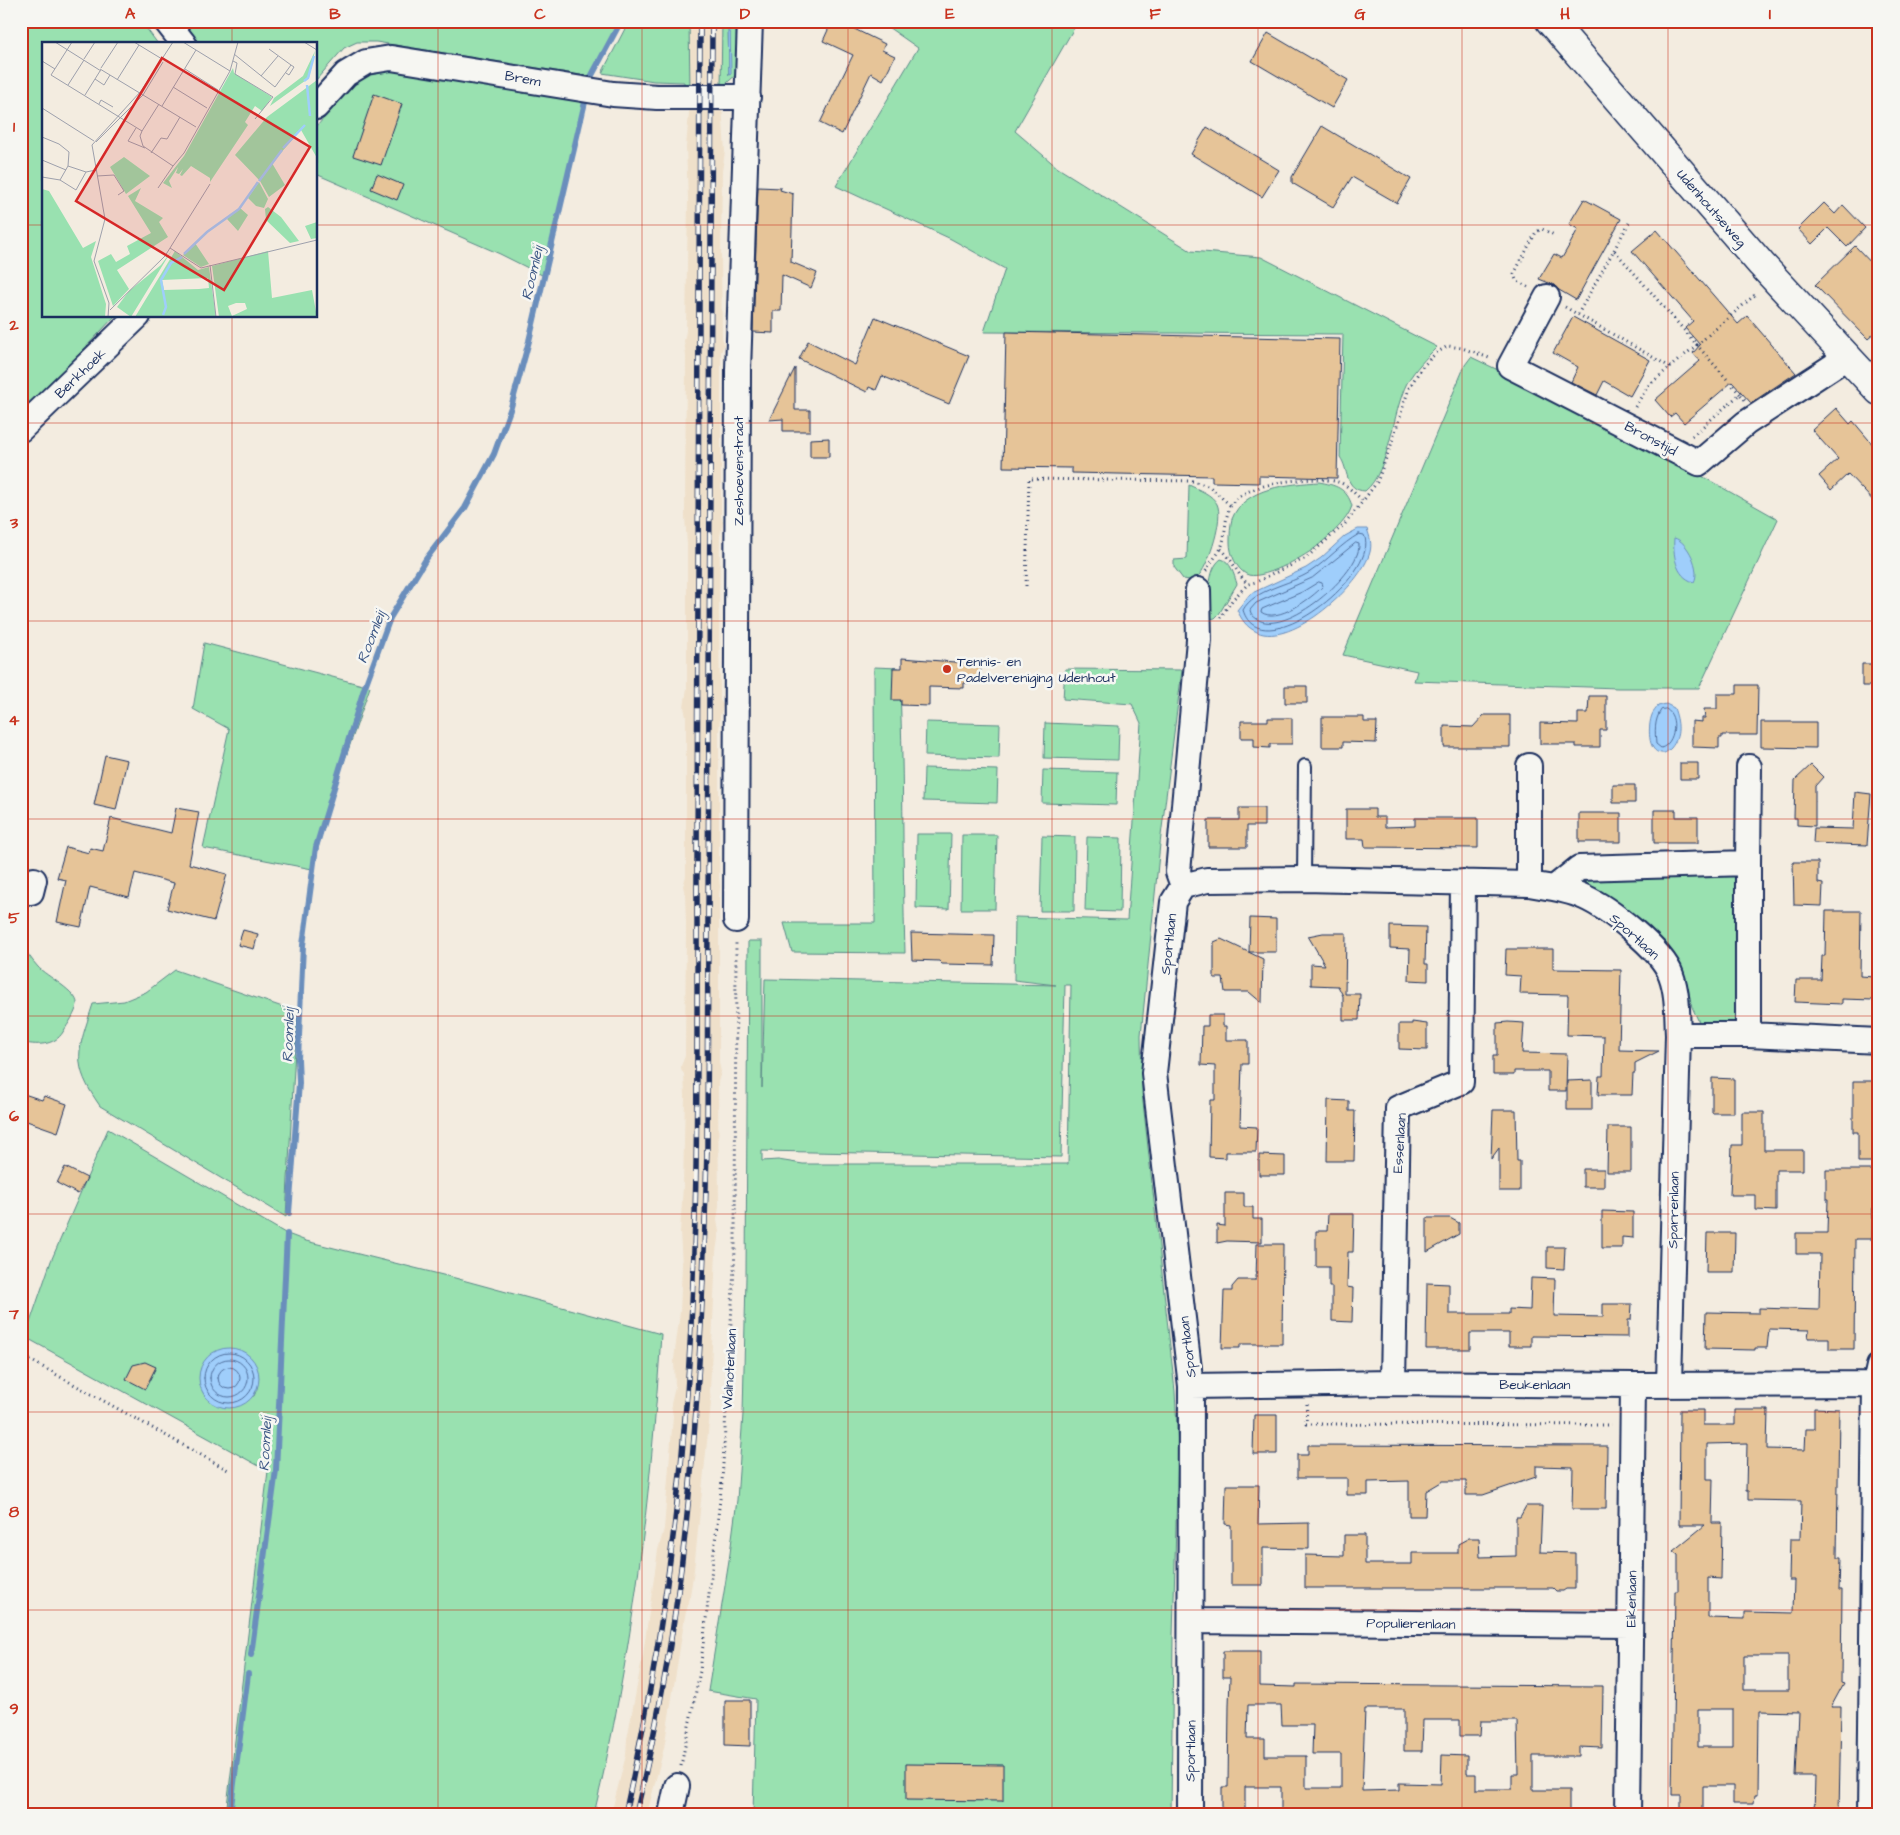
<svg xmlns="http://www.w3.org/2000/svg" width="1900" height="1835" font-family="'Architects Daughter',sans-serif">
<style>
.built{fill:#efe0ca}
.green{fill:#99e1b0;stroke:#5a8887;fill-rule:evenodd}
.water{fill:#9fcefb;stroke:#6a8ebc}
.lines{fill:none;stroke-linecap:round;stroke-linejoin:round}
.shore{stroke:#506f9d;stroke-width:1}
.stream{stroke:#6a8ebc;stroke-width:6}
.building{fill:#e6c498;stroke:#1b2f5e;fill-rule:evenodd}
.service-casing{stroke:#1b2f5e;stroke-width:16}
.minor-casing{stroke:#1b2f5e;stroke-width:28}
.tertiary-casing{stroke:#1b2f5e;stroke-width:31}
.path{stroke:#1b2f5e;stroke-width:3;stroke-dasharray:1 4;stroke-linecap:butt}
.service{stroke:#f6f6f2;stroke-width:12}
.minor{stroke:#f6f6f2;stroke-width:24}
.tertiary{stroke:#f6f6f2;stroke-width:28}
.rail-casing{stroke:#1b2f5e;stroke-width:5.5}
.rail{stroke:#f6f6f2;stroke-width:4;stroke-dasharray:11;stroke-linecap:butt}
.grid{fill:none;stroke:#c8321e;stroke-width:1;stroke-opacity:0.55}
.poi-dot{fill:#c8321e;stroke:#f6f6f2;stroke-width:2}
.labels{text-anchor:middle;stroke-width:5;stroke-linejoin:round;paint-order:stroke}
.street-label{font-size:14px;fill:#1b2f5e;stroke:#f6f6f2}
.poi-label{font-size:14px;fill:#1b2f5e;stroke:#f6f6f2;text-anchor:start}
.water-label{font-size:15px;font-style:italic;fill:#3c5785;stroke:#f6f6f2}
.inset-river{fill:none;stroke:#9fcefb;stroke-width:2.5}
.inset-road{fill:none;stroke:#9da0ac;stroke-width:1}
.view{fill:#d62828;fill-opacity:0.15;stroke:#d62828;stroke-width:2.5}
.inset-edge{fill:none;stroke:#1b2f5e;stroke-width:2.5}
.neatline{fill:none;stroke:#c8321e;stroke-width:2}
.grid-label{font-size:16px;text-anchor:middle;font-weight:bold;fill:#c8321e}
</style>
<rect width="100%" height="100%" fill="#f3ece0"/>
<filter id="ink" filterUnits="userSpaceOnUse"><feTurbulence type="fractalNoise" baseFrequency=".02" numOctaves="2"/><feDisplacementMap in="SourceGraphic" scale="10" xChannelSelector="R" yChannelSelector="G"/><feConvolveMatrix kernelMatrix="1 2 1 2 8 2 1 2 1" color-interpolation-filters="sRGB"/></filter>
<g filter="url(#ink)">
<path class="built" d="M689,21H722L721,88L690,91Z
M690,102L722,105L725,152L722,171L721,252L722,337L724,345L721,352V516L723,522L720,536L719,612L720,700L723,705L720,716L719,732V878L720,887L719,897V1062L721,1072L718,1082L719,1207L717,1220L719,1232L716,1252L710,1392L711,1403L694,1570L689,1602L685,1616L664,1748L647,1814H611L626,1755L627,1739L643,1654L658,1550L664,1529L673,1416L671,1404L675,1387L674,1359L680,1312L682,1265L680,1232L683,1186L685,1096L684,1074L681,1070V1066L685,1056L686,924L685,894L683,886L686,876V717L684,707L687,688V545L685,517L686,356L684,341L686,331L688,199L686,147Z"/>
<path class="green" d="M21,21H141L158,44H44V316H115L21,416Z
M179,21H217L219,23L221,21H619L594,71L593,77L376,42H357L344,48L316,80V44H197Z
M629,21H689L690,91L684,86V82L654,81L602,73Z
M722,21H728L729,75L730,21H736L737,74L721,88Z
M887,21H1078L1015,131L1058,168L1191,251L1261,257L1437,347C1426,358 1415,369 1407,383C1392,412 1390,471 1365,491C1344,490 1349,469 1340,457L1343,334L984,332L1005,269L951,239L836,186L918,48L885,25Z
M379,65L588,95L544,276L500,254L316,174V127L365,72Z
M1471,357L1604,421L1778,519L1699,688H1618L1414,681L1417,671L1343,655L1465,365Z
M1319,482C1335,485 1347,488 1352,506C1347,522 1328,537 1315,548C1303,557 1260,582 1246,574C1236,568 1230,554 1230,542C1230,535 1230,526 1232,519C1244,487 1290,484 1319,482Z
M1189,485C1199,490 1212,494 1217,504C1224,518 1209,563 1200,574C1197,578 1193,579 1190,580L1183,579L1174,567V560L1187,559Z
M1221,559C1231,561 1234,575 1237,584L1219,614L1215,618L1211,619L1209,616C1210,599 1206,570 1221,559Z
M204,643L370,687L334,791L312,869L203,848L229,729L193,709Z
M874,667L899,668C904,763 902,858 905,953L792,952L784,923H875Z
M1065,669L1182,670L1160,844L1141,1035L1142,1093L1175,1391L1178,1448L1173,1637L1171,1814H753L756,1699L708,1691L729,1561L737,1500L743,1414L746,1277L748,941H762V1088L765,979L1056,985L1014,980L1015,917L1127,920L1141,723L1132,704L1063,699ZM1065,985H1071L1068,1164H803L778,1160L762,1161V1151L1061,1157Z
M926,722L1000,724L999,758L925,756Z
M1045,723L1119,726L1118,760L1044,758Z
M924,768L998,770L997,803L923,801Z
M1043,770L1117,772L1116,805L1042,803Z
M917,834H951L949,909L916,908Z
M962,835H997L995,909H961Z
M1042,836L1075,837L1074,911H1040Z
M1087,837L1121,838L1120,912L1085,911Z
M1737,876L1738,1025L1708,1026L1699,1022L1692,1007L1686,979L1675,959L1581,882L1584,878Z
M21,941C25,951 31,959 38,967C46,976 78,992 77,1004C76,1013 68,1024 63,1032C55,1046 35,1046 21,1042Z
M175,970L297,1012L286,1217L100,1106C70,1063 78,1051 93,1004L124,1001L146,992Z
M108,1129L285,1233L306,1241L455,1278L661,1334C651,1495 632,1658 594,1814H226L268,1471L25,1337L51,1261ZM243,1352C258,1363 262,1379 254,1396L209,1401C200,1390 198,1381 201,1368Z"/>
<path class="water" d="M728,21H730L731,74L729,75Z
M1358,529H1367C1370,537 1372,544 1370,552C1362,584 1292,648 1257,632C1246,627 1242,620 1237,610L1250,594L1306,568L1321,558L1345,536Z
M1674,538C1688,541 1701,570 1694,582C1675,577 1673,553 1674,538Z
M1666,704L1674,708C1679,722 1681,736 1671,748C1668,751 1665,754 1661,753C1647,752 1648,725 1652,715C1653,712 1656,709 1658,706Z
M199 1378a30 30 0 1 1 60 0a30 30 0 1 1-60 0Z"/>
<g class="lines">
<path class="shore" d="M1359,534L1364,535C1382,572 1261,670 1243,610C1254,589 1290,585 1310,572C1327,561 1341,544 1359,534Z
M1356,543L1359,544C1361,573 1285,638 1257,619C1253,616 1251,615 1250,610L1256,603L1312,578Z
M1319,582L1322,583L1323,586C1312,598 1277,624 1261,612L1262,609L1302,592Z
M1666,709C1679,716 1675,744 1661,748L1656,744C1655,731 1654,721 1661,710Z
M204 1378a25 25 0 1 1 50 0a25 25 0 1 1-50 0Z
M210 1378a19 19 0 1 1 38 0a19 19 0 1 1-38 0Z
M218 1378a11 11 0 1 1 22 0a11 11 0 1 1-22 0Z"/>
<path class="stream" d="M591,77L621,21
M289,1213L299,1083L298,1059L303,945L316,847L364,689L390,618L426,559L465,508L494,454L511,407L529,341L585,102
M251,1655L276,1470L287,1234
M230,1814L248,1674"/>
</g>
<path class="building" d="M832,21H838L885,44L882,50L895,56L883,80L871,73L842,134L820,123L853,55L823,41Z
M1268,33L1348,80L1332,108L1252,61Z
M374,94L402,104L381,165L353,156Z
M1322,126L1411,179L1397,203L1352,177L1333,207L1292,183V177Z
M1207,127L1279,170L1262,197L1191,154Z
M377,174L403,185L397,200L371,189Z
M758,187L781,188L780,190L793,194L791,262L817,273L811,288L782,275L781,311H773V333L753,332Z
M1584,199L1621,219L1576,300L1559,290L1554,285L1539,279L1554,254L1562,258L1570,244L1578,229L1569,224Z
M1824,203L1835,214L1843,205L1865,228L1847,247L1828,228L1812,244L1798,229Z
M1657,230L1738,324L1747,316L1796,373L1751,403L1732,382L1684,423L1675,413L1670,417L1655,400L1700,361L1693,353L1700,345L1685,328L1693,321L1632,251Z
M1855,246L1879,271V329L1868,339L1815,285Z
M875,317L969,356L949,404L882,376L876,390L869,387L867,392L799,359L808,341L855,365Z
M1573,317L1650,360L1630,396L1604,381L1597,395L1571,382L1578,367L1553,353Z
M1006,332L1340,339L1337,478L1259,476V483L1212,482V476L1072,473V468L1003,467Z
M795,368V410H810V431H783V419L769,420Z
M1836,408L1850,424L1853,421L1879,452V507L1848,474L1831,490L1819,476L1838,459L1812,430Z
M829,438V457H810V439Z
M902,658L981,664L980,683H964V688L929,687V706L901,705V700H892L893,668H902Z
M1862,664H1879V686H1862Z
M1737,685H1758L1757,735H1722V738H1719V748L1692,747V721L1702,722V718H1705L1704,709H1717V694H1737Z
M1285,686H1307V703H1285Z
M1589,696H1606V730H1600V747H1576V744H1540V723L1578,724V713H1588Z
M1484,715H1510V747H1444V726L1473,727Z
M1322,717H1364V722H1377L1376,743L1343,742V747H1322Z
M1268,718H1292V744H1270V748L1254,747V738H1241V721H1268Z
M1761,722H1816V748L1761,747Z
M105,755L127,760L116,810L94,805Z
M1680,763H1698V779H1680Z
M1811,765L1823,777L1815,786V826L1797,825V818H1794L1795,780Z
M1613,785H1635V803H1613Z
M1855,792L1871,794L1867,845L1813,843L1814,828L1853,829Z
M176,808L199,812L189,864L227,874L214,921L167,909L174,883L135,873L129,897L90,887L81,927L57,922L66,880L57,878L66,847L89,853L90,848L103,851L111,818L171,833Z
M1239,808H1264V826H1247V847H1208V820H1239Z
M1346,809H1375V817H1385V827L1415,826V818H1478V848L1365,847L1364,839H1346Z
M1654,810H1676V817H1698V843H1654Z
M1579,813H1621V842H1579Z
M1793,862H1818V883L1823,884L1822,906L1794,905Z
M1826,911H1861L1860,976L1875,977L1874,1000L1842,999V1004L1795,1002L1796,980H1821L1822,956H1825Z
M1250,918L1276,919V952H1249Z
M1390,926L1426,927L1425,964H1428V981L1409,980L1410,949L1390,948Z
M243,930L258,934L254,949L238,945Z
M911,933L994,935L993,965L942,964L939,961L912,960Z
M1323,933H1346L1345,994H1360L1359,1020H1343V996L1338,986L1311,985V964L1325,965L1308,936Z
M1221,939L1263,959L1262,1003L1249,992H1225L1223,978H1214V942Z
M1506,949H1553V969L1621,970L1619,1050L1659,1051L1635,1063V1073H1633L1632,1095H1598L1599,1076H1603L1604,1036L1567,1035L1568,995L1520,994L1521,976L1505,975Z
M1208,1015H1223V1026H1226V1040H1248V1064H1242L1240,1126L1257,1127L1256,1152H1226V1158L1209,1157L1210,1100H1215V1066L1201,1065L1202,1026H1208Z
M1412,1022L1427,1024V1050L1399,1049V1024H1412Z
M1508,1022L1524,1023L1522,1053L1567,1054L1566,1091H1548V1071H1514V1075H1493V1056H1497V1023Z
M1712,1078L1734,1079V1113H1712Z
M1592,1080V1110H1567V1081Z
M1853,1081H1879V1162H1858V1132H1853Z
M21,1093L42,1100L44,1096L67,1104L58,1132L21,1119Z
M1328,1100L1349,1101V1111H1355L1354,1161H1327Z
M1493,1110H1516L1517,1161H1520V1191H1499V1148L1491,1159Z
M1742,1112H1764V1150H1803V1170H1776V1211L1756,1210V1195H1730L1732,1145H1742Z
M1608,1127H1631V1172H1607Z
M1259,1155L1285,1156V1175H1259Z
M65,1167L87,1178L78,1194L57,1183Z
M1583,1169H1604V1187H1583Z
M1826,1170H1873L1872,1239H1855L1854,1349H1829V1338H1808L1809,1330L1769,1329L1767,1348H1755V1350L1705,1349L1706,1312L1759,1313V1308L1819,1310L1820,1254H1796V1233H1827L1828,1199H1826Z
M1225,1193H1244V1207H1253V1219H1262V1242L1227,1241L1217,1243V1225L1225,1226Z
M1602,1211L1633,1212V1238L1622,1237V1248H1602Z
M1328,1214H1354L1353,1252H1348L1347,1287L1353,1288L1352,1322L1332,1321V1287H1329V1267H1316V1231H1327Z
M1427,1218H1450L1459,1223V1234L1427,1252Z
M1707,1233H1735L1734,1272H1706Z
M1257,1244H1283L1282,1344H1240V1348H1222L1224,1291H1232V1287L1238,1280H1256Z
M1547,1247H1565L1564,1269L1547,1268Z
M1531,1278L1555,1279L1554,1316L1603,1317V1304H1632L1631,1320H1628V1337L1531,1336V1346H1509V1333H1470V1349H1426L1427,1283L1449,1284V1314H1509V1309L1530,1310Z
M145,1362L156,1367L145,1389L126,1379L133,1365Z
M1814,1408L1839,1409L1837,1558H1840L1839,1590H1842L1841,1682L1844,1683L1831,1707H1841L1839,1814H1814L1815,1776H1795L1798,1712L1759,1711L1758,1795H1755L1754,1804H1733V1786H1703V1810H1681V1795H1672L1675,1591H1678V1555L1673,1551L1705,1525H1679L1680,1410H1703V1425H1735V1410H1768L1767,1449L1805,1450L1806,1429H1814ZM1747,1443L1746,1491H1748V1500L1801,1501L1800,1539H1790L1789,1580H1794L1793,1613L1745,1612V1619L1708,1618V1578L1721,1579L1722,1523H1712L1713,1479H1707V1444ZM1744,1656H1788V1690H1744ZM1698,1709H1733V1747H1698Z
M1254,1415H1277V1454H1253Z
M1308,1445L1607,1446L1606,1509H1572L1573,1467L1536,1466V1477L1483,1495H1466V1481H1443L1426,1491L1425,1516H1409V1481L1368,1482V1495H1347V1478H1297V1455H1308Z
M1226,1485H1259L1258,1524L1309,1523V1549L1263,1548V1585H1231V1525L1225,1524Z
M1526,1506H1542L1540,1552L1575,1553V1589H1566L1563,1591H1556L1553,1588H1305V1555L1344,1556V1535H1365V1564H1412V1553H1458V1544L1469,1538H1479L1480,1557L1516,1556V1517H1520Z
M1223,1651H1260V1686L1296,1687V1684L1603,1686L1602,1748L1579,1747V1756H1533V1790H1569V1814H1281V1787H1245V1814H1222V1787H1228L1229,1705L1230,1677H1223ZM1248,1705H1281L1282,1725H1313L1312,1754H1341V1788H1306V1756H1265V1739H1247ZM1365,1709H1404V1751H1422L1423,1720H1460V1736H1480L1481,1721H1517L1518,1774H1512V1789H1476V1774H1467V1756L1442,1755L1441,1784L1399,1783V1790L1362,1791Z
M725,1700H750V1746L725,1745Z
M906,1764L1003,1765V1801L906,1800Z"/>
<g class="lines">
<defs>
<path id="service" d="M1304,879L1305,766"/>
<path id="minor" d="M166,21L184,44
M316,107L346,74L366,62L391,58L613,94L657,97H748
M1547,297L1510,366L1699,463L1746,423L1847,357
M21,429L138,316
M1529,766V884
M1748,863L1749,767
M1183,886L1178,872L1199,640L1198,590
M1554,888L1579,868L1748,863V1035
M31,892L34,880
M736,920L738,370L750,21
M1393,1383L1398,1108L1461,1082L1463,882
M1669,1384L1678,1035
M1191,1386L1393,1383L1633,1385L1879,1384
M1192,1621L1630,1625
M671,1814L677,1786
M1190,1814L1191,1386L1154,1073L1173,902L1183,886L1207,880L1304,879L1529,884C1547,887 1568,889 1584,897C1609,908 1662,950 1671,975C1678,994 1677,1015 1678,1035H1748L1879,1041
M1628,1814L1633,1385
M1870,1814L1875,1384L1879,1366"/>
<path id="tertiary" d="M1550,21L1761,264L1879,391"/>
</defs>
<use href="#service" class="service-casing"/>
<use href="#minor" class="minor-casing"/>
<use href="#tertiary" class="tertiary-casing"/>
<path class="path" d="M1614,250L1629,223
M1528,287L1516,280L1514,274L1536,232L1542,229L1554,235
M1565,307L1670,367L1697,345L1614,250L1578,314
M1740,394L1697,345L1756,294
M1635,407L1648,386L1670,367
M1692,436L1740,394L1745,400
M1221,549C1233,559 1236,574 1248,584L1256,582L1306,558L1345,524L1363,501
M1206,571C1210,562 1218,555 1221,548C1228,532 1222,511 1237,498C1257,482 1314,475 1338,482C1347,484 1356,495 1363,501L1377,482L1391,445L1409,388L1422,367L1436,353L1448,346L1462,348L1492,359
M1026,586L1029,479L1194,481L1210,487L1231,506
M1220,618L1233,599L1248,584
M21,1355L228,1470
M1307,1404L1306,1424L1611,1425
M681,1766L700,1671L722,1482L735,1251L736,941"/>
<use href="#service" class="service"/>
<use href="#minor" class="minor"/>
<use href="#tertiary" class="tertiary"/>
<defs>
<path id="rail" d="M625,1814C656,1676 677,1535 687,1394C699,1220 697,1045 697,870C698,587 699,304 700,21
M636,1814C658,1722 675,1628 685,1534C699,1406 704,1277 707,1148L712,21"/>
</defs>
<use href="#rail" class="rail-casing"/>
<use href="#rail" class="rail"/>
</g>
</g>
<path class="grid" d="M232,21V44M438,21V1814M642,21V1814M848,21V1814M1052,21V1814M1258,21V1814M1462,21V1814M1668,21V1814M21,225H44M316,225H1879M232,316V1814M21,423H1879M21,621H1879M21,819H1879M21,1016H1879M21,1214H1879M21,1412H1879M21,1610H1879"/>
<circle class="poi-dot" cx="947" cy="669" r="5"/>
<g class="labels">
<g class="street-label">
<text transform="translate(523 78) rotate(10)" y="5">Brem</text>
<text transform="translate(1712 208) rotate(49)" y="5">Udenhoutseweg</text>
<text transform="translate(80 373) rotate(-44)" y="5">Berkhoek</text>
<text transform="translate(1651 438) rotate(28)" y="5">Bronstijd</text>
<text transform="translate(738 471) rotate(-90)" y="5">Zeshoevenstraat</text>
<text transform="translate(1635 936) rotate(42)" y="5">Sportlaan</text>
<text transform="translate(1168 944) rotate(-84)" y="5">Sportlaan</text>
<text transform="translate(1399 1143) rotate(-86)" y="5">Essenlaan</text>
<text transform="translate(1673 1210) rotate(-89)" y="5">Sparrenlaan</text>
<text transform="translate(1187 1347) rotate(-97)" y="5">Sportlaan</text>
<text transform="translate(729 1369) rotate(-87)" y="5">Walnotenlaan</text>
<text x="1535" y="1389">Beukenlaan</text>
<text transform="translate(1631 1599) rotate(-89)" y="5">Eikenlaan</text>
<text transform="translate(1411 1623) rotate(1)" y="5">Populierenlaan</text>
<text transform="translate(1190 1751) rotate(-89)" y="5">Sportlaan</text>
</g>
<g class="poi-label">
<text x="957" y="666">Tennis- en<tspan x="957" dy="16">Padelvereniging Udenhout</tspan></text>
</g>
<g class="water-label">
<text transform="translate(532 273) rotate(-77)" y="5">Roomleij</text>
<text transform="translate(371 637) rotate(-69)" y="5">Roomleij</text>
<text transform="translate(288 1035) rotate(-88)" y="5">Roomleij</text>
<text transform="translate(265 1444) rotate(-87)" y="5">Roomleij</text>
</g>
</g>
<g transform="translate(42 42)">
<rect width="275" height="275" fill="#f3ece0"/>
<path d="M273,9L267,36L228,64L232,56L261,34ZM191,26L192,31L230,55L220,69L213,64L203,80L206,83L168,140V136L149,124L140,134L138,133L141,127L137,132L134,131L136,125L127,139L130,146L121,141L142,114ZM275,38V116L259,88L230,121L243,143L227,155L218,139L193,113L225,75ZM82,115L108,134L84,152L68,125ZM217,140L226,157L222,166L214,164L206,156ZM99,146L93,159L121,176L117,180L126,195L75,228L87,247L71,264L56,219L69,212L74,220L88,212L85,204L109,191L86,154ZM0,147L7,149L41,206L54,199L49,215L64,262L63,275H0ZM226,165L239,175L257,199L248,201L224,178L223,167ZM198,166L206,173L196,189L185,177ZM275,180V196L269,197L263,184ZM153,201L167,222L159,225L141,213ZM130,208L89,275L75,265L87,249L119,223ZM133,209L156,228L167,225L174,275H93ZM166,236L167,246L157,247L122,248L120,238ZM226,209L230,256L270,248L275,275H177L170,224ZM194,261H203L205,267L190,274L186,264Z" fill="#99e1b0" fill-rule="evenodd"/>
<path class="inset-river" d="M262,39L266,36L272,14M265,43L268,74M241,106L263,83M217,139L240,108M142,212L165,190L197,167L216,140M121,273L124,265L119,238L129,221L140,215"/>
<path class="inset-road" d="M13,0L59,29M92,0L120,17M141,0L188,29M262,0L275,8M192,12L233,45L249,23L227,7M42,17L53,0M0,19L13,27M191,19L195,21L193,32L231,55L213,77M59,26L76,0M58,27L154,85M143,27L176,48M244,31L247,33L252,25L249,23M9,33L100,89L98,94L101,104L131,124L142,111L188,29L196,0M9,33L30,0M219,34L236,14M53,37L62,43L68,33M75,38L97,3M26,43L42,18M131,45L165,66M43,53L58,29M57,62L59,58L71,65M120,64L154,8M0,66L52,99M94,86L86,99L103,106M100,89L117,62M0,95L17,102L27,110L26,124L18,138M54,100L101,53L121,20M109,111L119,96L125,97L138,75M0,118L24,128M26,124L44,130M55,134L72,133L82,149L76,153M0,135L18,138L34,148L44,130L54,128M116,146L131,124M128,206L159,226L275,198M168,223L174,275M68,268L123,214L168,142M66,275L67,261L52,219L63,177L50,103L99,49L131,0"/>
<path class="view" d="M120,16L268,105L182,248L34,159Z"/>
<rect width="275" height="275" class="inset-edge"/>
</g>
<rect width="1900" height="1835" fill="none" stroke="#f6f6f2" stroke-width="55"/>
<rect x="28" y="28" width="1844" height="1780" class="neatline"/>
<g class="grid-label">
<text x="130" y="19">A</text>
<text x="335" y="19">B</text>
<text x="540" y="19">C</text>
<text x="745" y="19">D</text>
<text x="950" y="19">E</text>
<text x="1155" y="19">F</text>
<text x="1360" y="19">G</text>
<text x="1565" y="19">H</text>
<text x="1770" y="19">I</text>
<text x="14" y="132">1</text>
<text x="14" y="330">2</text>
<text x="14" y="528">3</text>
<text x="14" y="725">4</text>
<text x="14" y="923">5</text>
<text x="14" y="1121">6</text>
<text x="14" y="1319">7</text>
<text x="14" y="1517">8</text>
<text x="14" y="1714">9</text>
</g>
</svg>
